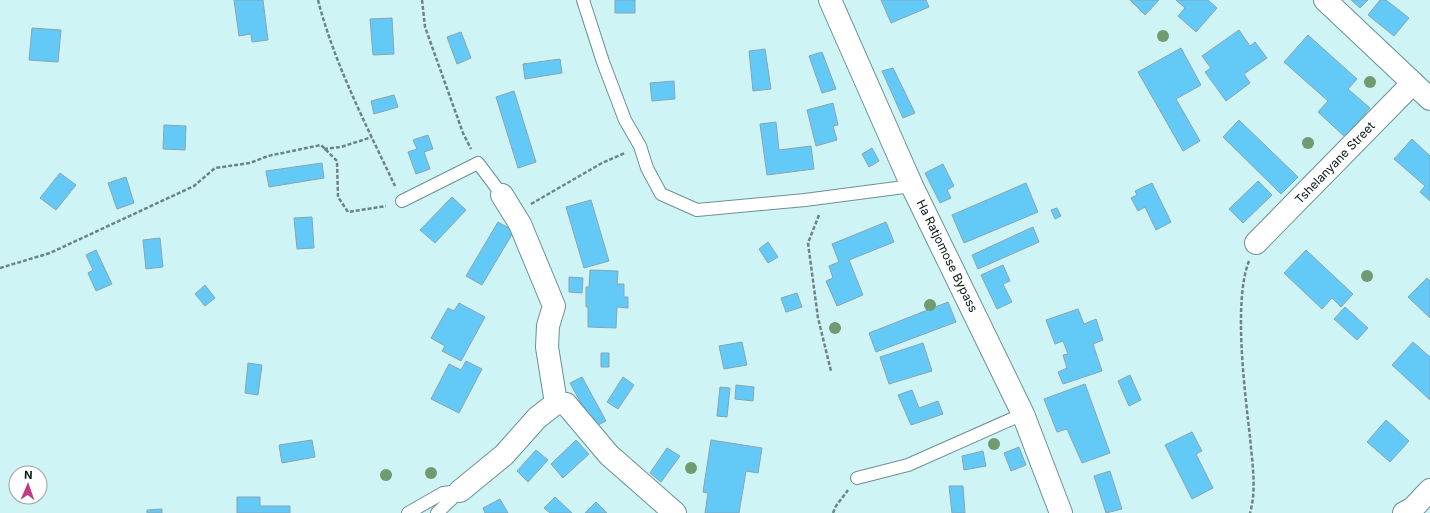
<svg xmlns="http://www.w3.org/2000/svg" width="1430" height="513" font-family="Inter,sans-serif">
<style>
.building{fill:#63caf7;stroke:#88a5b3}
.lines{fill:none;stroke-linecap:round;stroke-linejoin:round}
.lane-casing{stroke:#6e9092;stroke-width:14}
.street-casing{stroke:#6e9092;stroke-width:24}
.path{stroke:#6b8585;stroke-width:2.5;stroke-dasharray:4 2;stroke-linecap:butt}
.lane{stroke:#fff;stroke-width:12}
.street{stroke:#fff;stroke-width:22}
.tree{fill:#709b70}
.labels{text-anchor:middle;stroke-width:3;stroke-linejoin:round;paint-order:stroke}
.street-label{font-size:12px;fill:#081616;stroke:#fff}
</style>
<rect width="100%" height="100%" fill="#cff4f5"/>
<path class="building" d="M234,0H263L268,40L252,42L251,34L239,36Z
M615,0H635V13H615Z
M881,0H926L929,7L891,23Z
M1130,0H1159L1145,15Z
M1176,0H1208L1217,8L1196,32L1178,16L1185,8Z
M1351,0H1368L1360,8Z
M1380,0H1386L1409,18L1394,36L1368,15Z
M392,18L394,54L373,55L370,19Z
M32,28L61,30L58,62L29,60Z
M1239,30L1250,46L1255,42L1267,58L1244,74L1250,83L1226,101L1205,72L1211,68L1202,56Z
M461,32L471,58L457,64L447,37Z
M1308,35L1357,79L1348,89L1370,108L1345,137L1318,112L1328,101L1284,62Z
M1181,48L1201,85L1176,99L1200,141L1183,151L1138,72Z
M765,49L771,89L753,91L749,51Z
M822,52L836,89L822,93L809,56Z
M560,59L562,73L525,79L523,64Z
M893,68L915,113L903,118L882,71Z
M674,81L675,99L652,101L650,83Z
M514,91L536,162L518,168L496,97Z
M394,95L398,107L374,114L371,101Z
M833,103L838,125L833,126L837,140L816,146L807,110Z
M1239,120L1298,177L1281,194L1223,137Z
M776,122L779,150L811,146L814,169L767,175L760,124Z
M164,125L186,126L185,150L163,149Z
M428,135L433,149L424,152L430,169L416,174L408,152L417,149L413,140Z
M1412,139L1430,156V201L1420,192L1425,186L1394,159Z
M872,148L879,161L869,167L862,154Z
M322,163L324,178L269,187L266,171Z
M943,164L954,186L947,190L951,198L940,203L925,173Z
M60,173L76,185L56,210L40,198Z
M126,177L134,203L117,209L108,183Z
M1258,181L1272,195L1243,223L1229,209Z
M1026,183L1038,212L964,243L952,215Z
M1152,183L1171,222L1156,230L1145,207L1138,211L1131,198L1137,195L1135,191Z
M452,197L466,210L435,243L420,230Z
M591,200L609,261L584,268L566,207Z
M1057,208L1061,216L1055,219L1051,210Z
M312,217L314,248L297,249L294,218Z
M498,222L514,231L482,285L466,276Z
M886,222L894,242L849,260L863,295L837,306L826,281L833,278L829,266L839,262L832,244Z
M1033,227L1039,242L978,269L972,255Z
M160,238L163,267L146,269L143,240Z
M768,242L778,257L768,263L759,249Z
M96,250L112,284L96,291L88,273L93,270L86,255Z
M1306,250L1353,294L1341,307L1332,298L1322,309L1284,273Z
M1003,265L1010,281L1003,284L1012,302L997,309L981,275Z
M590,270L618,271L617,284H624V297H628V308L617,307L616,328L588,327V307H586V287H589Z
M569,277L583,278L582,293L569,292Z
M1427,278L1430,281V318L1408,297Z
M205,285L215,298L205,306L195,294Z
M797,293L802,307L786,312L781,298Z
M948,302L956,322L876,352L869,333Z
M459,303L485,317L461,361L442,351L445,346L431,338L448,308L454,311Z
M1345,307L1368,328L1357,340L1334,319Z
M1078,309L1084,324L1096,319L1103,340L1093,344L1102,371L1063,384L1058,372L1067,368L1063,355L1068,354L1063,341L1055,344L1046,320Z
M742,342L747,365L724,369L719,346Z
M1413,342L1430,357V400L1392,365Z
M923,343L932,371L889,384L880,357Z
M601,353H609V367H601Z
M466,361L482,369L459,413L431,399L449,364L461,370Z
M248,363L262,365L258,395L245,393Z
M1130,375L1141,400L1129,406L1118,381Z
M582,377L606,421L594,427L570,383Z
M623,377L634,385L618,409L607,402Z
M1085,384L1110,453L1082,463L1067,429L1057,432L1044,399Z
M736,385L754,387L753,401L735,399Z
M720,387L730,388L727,417L717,416Z
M912,390L919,408L938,401L943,414L911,425L898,395Z
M1386,420L1409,441L1390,462L1367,442Z
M1192,432L1202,451L1196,454L1213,488L1192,499L1165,445Z
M312,440L315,457L282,463L279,445Z
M576,440L589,454L563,478L551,464Z
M711,440L762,448L758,473L746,471L739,513H705L708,493L703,492Z
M1019,447L1026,465L1011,471L1004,453Z
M667,448L680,456L661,482L650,473Z
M536,450L548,460L528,482L517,471Z
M983,451L986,466L964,470L962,456Z
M1110,471L1122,509L1106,513L1094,476Z
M949,486H963L965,513H952Z
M237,497H260V506H290V513H237Z
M555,497L572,513H550L544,508Z
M500,499L508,513H485L483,508Z
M596,502L607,513H585Z
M162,509V513H147V510Z"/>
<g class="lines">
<defs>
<path id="lane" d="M583,0L603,62L625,120L640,146L647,168L661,194L697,210L805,200L912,186
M402,201L478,163L502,195
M857,478L908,465L1023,414
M408,513L443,493L460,491
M437,513L460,491"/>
<path id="street" d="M830,0L912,186L1023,414L1061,513
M1325,0L1430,99
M502,195L520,224L554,306L548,326L547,347L556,403
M1256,243L1413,83
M460,491L504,455L537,418L556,403L566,404L609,455L675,513
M1404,513L1413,508L1430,490"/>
</defs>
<use href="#lane" class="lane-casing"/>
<use href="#street" class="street-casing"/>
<path class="path" d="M318,0C334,63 367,127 395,186
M422,0L425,27L463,133L471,149
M324,149L341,147L372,137
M531,204L602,163L625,153
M819,215L808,243L818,318L831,371
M1249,261C1233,301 1245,393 1250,437C1252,462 1257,489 1250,513
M0,268L50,253L194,186L215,168L250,163L268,156L321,145L337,161L338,197L348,212L386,206
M833,513L836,506L848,490"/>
<use href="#lane" class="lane"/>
<use href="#street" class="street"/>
</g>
<g class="tree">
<circle cx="1163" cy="36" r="6"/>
<circle cx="1370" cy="82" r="6"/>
<circle cx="1308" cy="143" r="6"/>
<circle cx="1367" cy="276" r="6"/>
<circle cx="930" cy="305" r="6"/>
<circle cx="835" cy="328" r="6"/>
<circle cx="994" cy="444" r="6"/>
<circle cx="691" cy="468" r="6"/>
<circle cx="431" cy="473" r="6"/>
<circle cx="386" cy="475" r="6"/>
</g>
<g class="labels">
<g class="street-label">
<text transform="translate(1335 163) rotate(-46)" y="4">Tshelanyane Street</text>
<text transform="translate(947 256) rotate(64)" y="4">Ha Ratjomose Bypass</text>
</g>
</g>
<g transform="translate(28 485) rotate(2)"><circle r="19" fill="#ffffff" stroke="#9ca2a2"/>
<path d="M0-3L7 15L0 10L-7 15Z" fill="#c13d82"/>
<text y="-6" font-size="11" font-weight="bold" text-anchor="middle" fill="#081616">N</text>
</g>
</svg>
